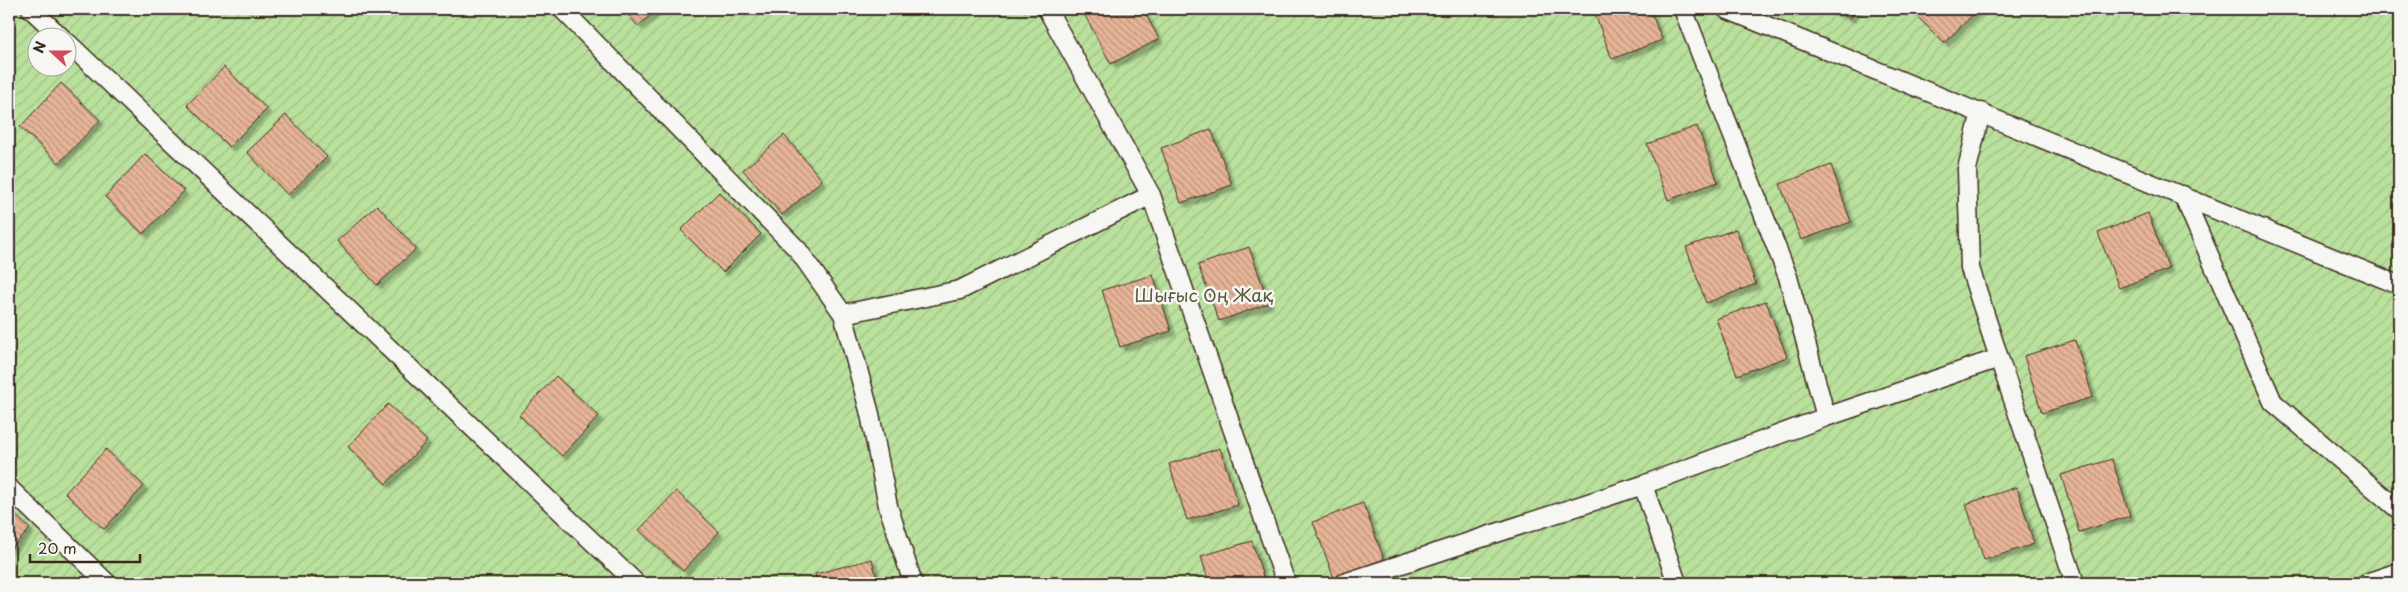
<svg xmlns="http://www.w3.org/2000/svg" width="2408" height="592" font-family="'Playpen Sans',sans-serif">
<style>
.garden{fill:url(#garden-furrows);stroke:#7a855d;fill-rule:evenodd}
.building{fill:url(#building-back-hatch);stroke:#3b2a1e;filter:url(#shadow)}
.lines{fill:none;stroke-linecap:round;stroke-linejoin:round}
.lane-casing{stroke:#3b2a1e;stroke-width:21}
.lane{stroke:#f6f6f2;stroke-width:18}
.labels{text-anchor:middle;stroke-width:5;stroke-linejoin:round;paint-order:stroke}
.park-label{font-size:18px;fill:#5a583e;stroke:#f6f6f2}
</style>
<defs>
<pattern id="garden-furrows" width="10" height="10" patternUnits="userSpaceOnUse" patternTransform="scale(1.25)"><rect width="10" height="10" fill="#b9e09c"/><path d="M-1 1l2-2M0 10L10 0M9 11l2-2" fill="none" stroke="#a0c086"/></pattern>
<pattern id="building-back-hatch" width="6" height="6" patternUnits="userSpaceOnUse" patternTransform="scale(1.25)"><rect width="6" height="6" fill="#e6b497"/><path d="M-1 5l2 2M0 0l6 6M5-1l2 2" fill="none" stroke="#bc937b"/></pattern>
<filter id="shadow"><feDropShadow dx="4.5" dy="4.5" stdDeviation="1" flood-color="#0004"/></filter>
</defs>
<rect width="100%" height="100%" fill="#f3e9e0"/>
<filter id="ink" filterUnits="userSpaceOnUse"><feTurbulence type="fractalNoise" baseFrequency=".02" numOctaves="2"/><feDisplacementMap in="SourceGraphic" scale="10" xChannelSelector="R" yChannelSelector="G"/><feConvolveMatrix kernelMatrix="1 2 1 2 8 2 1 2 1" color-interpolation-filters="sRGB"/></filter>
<g filter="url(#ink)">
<path class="garden" d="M9,9H2399V583H9ZM38,38H68V68H38Z"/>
<path class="building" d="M623,9H658L638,26Z
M1089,9H1143L1159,39L1111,64L1083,12Z
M1593,9H1650L1662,40L1612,59Z
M1826,9H1855L1851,18Z
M1910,9H1979L1944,43Z
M224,67L267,109L229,147L187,105Z
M61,83L100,120L59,163L20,127Z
M286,115L327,157L288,195L247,152Z
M1697,126L1718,182L1668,200L1647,144Z
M1211,129L1232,185L1181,203L1161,148Z
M784,135L822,180L782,215L743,170Z
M145,154L184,191L143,234L105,197Z
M1831,165L1851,222L1801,240L1780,184Z
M719,192L761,234L723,272L681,230Z
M377,205L416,249L377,285L337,241Z
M2148,213L2169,269L2119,288L2098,233Z
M1736,229L1756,284L1706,303L1686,247Z
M1249,247L1269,303L1219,321L1198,265Z
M1153,275L1171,331L1120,347L1102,290Z
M1766,301L1787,357L1737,375L1716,319Z
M2075,340L2093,397L2042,413L2024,356Z
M556,376L599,416L562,456L519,415Z
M388,404L427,441L386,484L348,447Z
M1220,448L1238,505L1187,520L1169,464Z
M106,449L144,486L104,529L65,493Z
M2112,459L2130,516L2079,532L2061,475Z
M2017,487L2034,544L1984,560L1966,504Z
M676,491L719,532L683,571L639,530Z
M1363,503L1384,559L1334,578L1313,522Z
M9,509L30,529L9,551Z
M1252,541L1265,583H1209L1201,556Z
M872,559L878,583H817L815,574Z
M311,575L320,583H304Z"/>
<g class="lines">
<defs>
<path id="lane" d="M31,9L62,38
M562,9L798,250L843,314L870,414L888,506L913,583
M1047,9L1151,195L1286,583
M1726,9L2399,285
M68,43L636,583
M2183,195L2273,402L2399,510
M843,314L960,290L1151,195
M1999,358L2075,583
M1826,417L1999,358L1970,268L1967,169L1981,112
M1643,485L1677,583
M9,488L107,583
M1344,583L1643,485L1826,417L1788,277L1683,9
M2366,583L2399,572"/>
</defs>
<use href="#lane" class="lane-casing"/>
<use href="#lane" class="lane"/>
</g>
</g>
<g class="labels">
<g class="park-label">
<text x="1204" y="302">Шығыс Оң Жақ</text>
</g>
</g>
<rect width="2408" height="592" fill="none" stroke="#f6f6f2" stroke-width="30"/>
<rect x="15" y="15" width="2378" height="562" fill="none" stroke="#3b2a1e" stroke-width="2" filter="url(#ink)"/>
<g transform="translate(52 52) rotate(291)"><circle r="24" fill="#f6f6f2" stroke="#aba49d"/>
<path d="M0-4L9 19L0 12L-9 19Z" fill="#d1495b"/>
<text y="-8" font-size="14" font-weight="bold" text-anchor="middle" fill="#3b2a1e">N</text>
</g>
<path d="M30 554v8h110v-8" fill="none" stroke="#3b2a1e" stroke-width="2.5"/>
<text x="38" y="554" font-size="15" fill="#3b2a1e" stroke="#f6f6f2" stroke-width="4" paint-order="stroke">20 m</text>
</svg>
